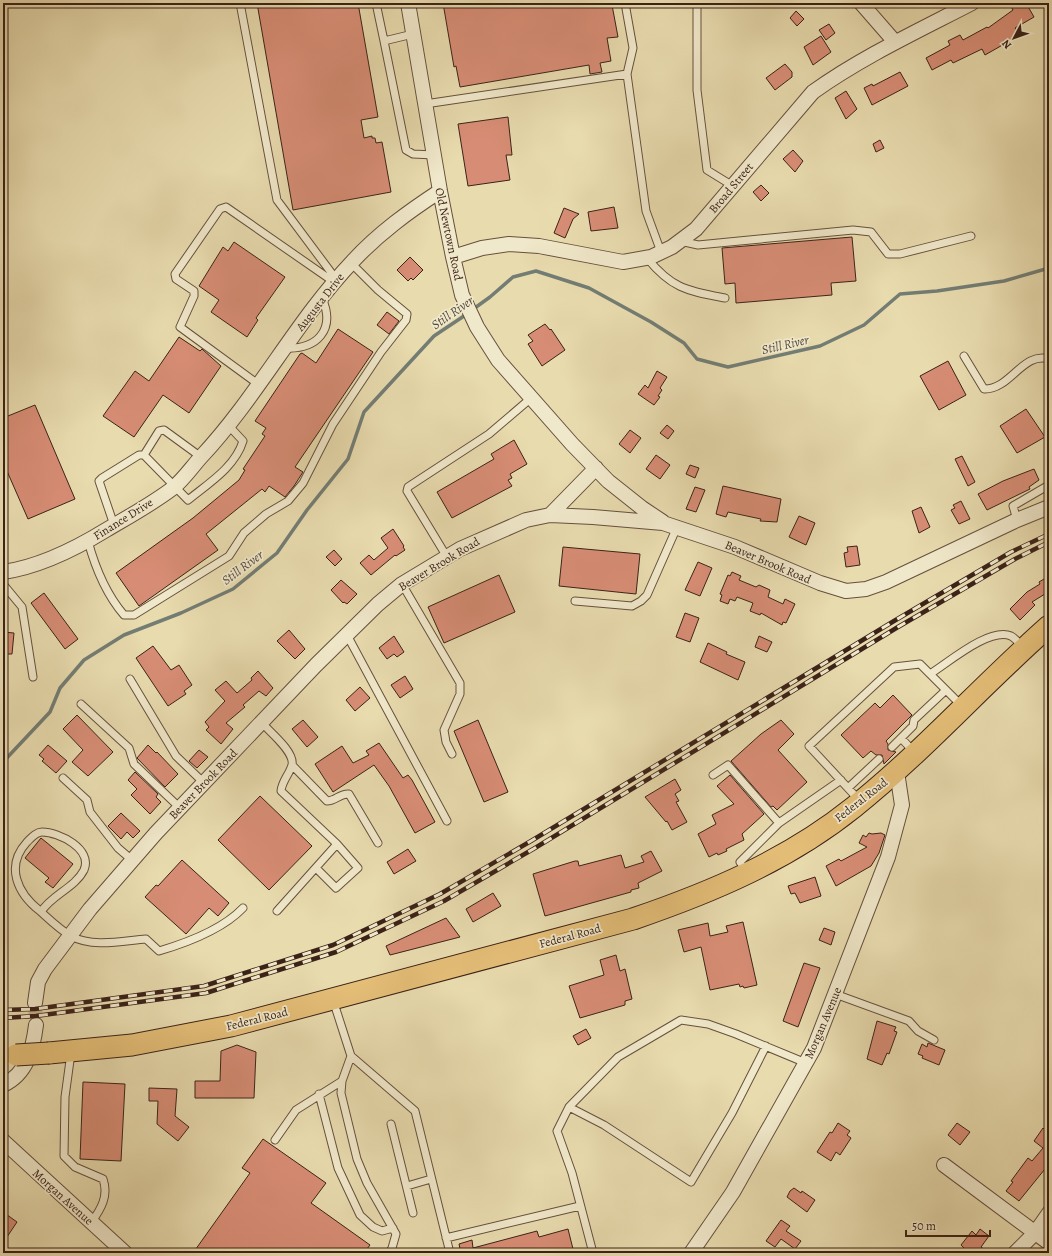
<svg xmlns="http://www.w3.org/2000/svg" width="1052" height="1256" font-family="Alegreya,serif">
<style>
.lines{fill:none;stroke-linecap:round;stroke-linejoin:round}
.stream{stroke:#737d74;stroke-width:3.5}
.building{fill:#d78d75;stroke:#3b2218}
.minor-tunnel{stroke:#c5b690;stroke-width:14;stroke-dasharray:14 7;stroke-linecap:butt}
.service-casing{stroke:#66503e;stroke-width:9}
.minor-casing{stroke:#66503e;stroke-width:16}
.primary-casing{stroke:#3b2218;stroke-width:23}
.service{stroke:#f0e8ca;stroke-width:7}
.minor{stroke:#f0e8ca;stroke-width:14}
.primary{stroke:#e4be77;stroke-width:21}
.rail-casing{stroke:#3b2218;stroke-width:4.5}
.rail{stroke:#f0e8ca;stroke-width:3;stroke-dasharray:9;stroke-linecap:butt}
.primary-bridge-casing{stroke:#3b2218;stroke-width:23;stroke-linecap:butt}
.primary-bridge{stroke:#e4be77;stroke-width:21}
.labels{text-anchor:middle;stroke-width:3.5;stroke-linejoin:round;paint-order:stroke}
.street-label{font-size:12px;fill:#3b2218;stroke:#f0e8ca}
.water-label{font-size:13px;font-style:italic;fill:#52483e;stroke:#f0e8ca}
</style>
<rect width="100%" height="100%" fill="#e8dbae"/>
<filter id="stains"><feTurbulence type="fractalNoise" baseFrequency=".005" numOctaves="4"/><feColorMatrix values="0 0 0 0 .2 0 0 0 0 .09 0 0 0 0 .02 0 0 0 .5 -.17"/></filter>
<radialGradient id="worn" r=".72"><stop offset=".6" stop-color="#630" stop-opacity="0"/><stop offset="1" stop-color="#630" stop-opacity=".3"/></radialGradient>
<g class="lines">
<path class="stream" d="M472,310L490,297L513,277L536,271L589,288L651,322L684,343L697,359L728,367L820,346L864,325L900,294L937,291L1004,281L1049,268
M3,762L50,712L60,688L84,660L124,635L181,613L233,589L277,553L307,510L348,459L364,412L434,336L467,314"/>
</g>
<path class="building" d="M257,3H358L378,117L361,120L364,138L372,136V138H375L376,143L382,142L391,192L293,210Z
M443,3H601V7L612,5L618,37L607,38L611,61L600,63L602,72L590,74L589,65L460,87L456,66L454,67Z
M1009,3H1026L1034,17L1015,28L1020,35L985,55L982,49L953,63L951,60L932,70L926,58L950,45L948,41L960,35L963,40L987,27L988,28L1013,10Z
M796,11L804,19L797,26L790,18Z
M829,24L835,33L826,40L819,30Z
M821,36L831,52L813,65L804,47Z
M785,64L792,72V77L775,90L766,78Z
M900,72L908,86L872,105L864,88L872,84L873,86Z
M846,91L857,109L846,119L835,98Z
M508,117L512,155H506L510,180L468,186L458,124Z
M880,140L884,148L876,152L873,144Z
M793,150L803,161L795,172L783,159Z
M761,185L769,193L761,201L753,192Z
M614,207L618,228L591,231L588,212Z
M564,208L579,214L573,219L565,238L554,233Z
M852,237L856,281L831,283L832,295L736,303L735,283L725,284L722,248Z
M234,242L285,277L256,318L258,320L247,337L211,312L219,300L199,286L223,247L228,251Z
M410,257L423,270L413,280L411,278L408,281L397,270Z
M387,312L399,321L389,334L377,325Z
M545,324L550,330L551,329L565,350L542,366L528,344L533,341L528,335Z
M338,329L373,352L295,467L303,472L294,486L285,497L269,486L265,492L262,489L206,534L218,550L139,606L116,573L193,518L239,480L245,470L243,469L265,436L262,434L266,428L255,421L300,354L302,353L316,363Z
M179,337L200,351L202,349L221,366L189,413L163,395L134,437L103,416L135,371L149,381Z
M948,361L966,395L939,410L920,376Z
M657,371L667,377L660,388L662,390L658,396L660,397L654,405L638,394L645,385L648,388Z
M35,405L75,499L28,519L3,462V418Z
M1026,409L1045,437L1017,453L1000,426Z
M667,425L674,431L668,439L660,433Z
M630,430L641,438L630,453L619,444Z
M514,440L527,464L510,474L512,478L508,480L512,486L452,518L437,492L494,459L491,454Z
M656,455L670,465L660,479L646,469Z
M962,456L975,482L968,486L955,459Z
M690,465L699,468L695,478L686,474Z
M1034,469L1039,480L1029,487L1030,489L987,510L978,494L1003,481Z
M723,486L781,499L777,522L760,521L761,519L728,512L726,517L716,514Z
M695,487L705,490L696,512L686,509Z
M961,501L970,519L959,524L951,510L955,508L953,505Z
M921,507L930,527L919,533L912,511Z
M799,516L815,523L806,545L789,537Z
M393,529L404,546L403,547L405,550L396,556L395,555L371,575L360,563L369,555L374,560L388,548L381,538Z
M857,546L860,565L846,567L844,553L848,552L847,547Z
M563,547L640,554L636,594L559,586Z
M334,550L342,559L335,566L326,557Z
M698,562L712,568L700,596L685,590Z
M732,572L741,576L739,580L756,587L759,585L770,590L768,597L783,604L785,599L795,604L786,623L783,622L782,625L761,613L760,615L750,611L753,603L737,597L735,601L730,599L728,604L720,601L722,595L720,594L728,575L730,576Z
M499,575L515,612L444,643L428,607Z
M1049,576V602L1045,594L1032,602L1035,605L1020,620L1010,609L1027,592L1040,584L1039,582Z
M341,580L357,594L347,604L344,602L343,603L331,590Z
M44,593L78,639L65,649L31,603Z
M685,613L699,618L690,642L676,637Z
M289,630L305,649L295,659L277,641Z
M3,632L14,633L12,654H3Z
M394,636L404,652L397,657L394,654L387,659L379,648Z
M759,636L772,642L767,652L755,647Z
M708,643L727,652L726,654L745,662L738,680L700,662Z
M153,646L171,670L179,665L192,685L184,691L186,694L168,706L136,658Z
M258,671L273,688L266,696L259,691L243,705L245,707L226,723L233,729L221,744L206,730L209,727L205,722L225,701L215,690L226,681L237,693L252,680L251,678Z
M405,676L413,689L400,698L391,685Z
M360,687L370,698L355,711L346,700Z
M893,695L912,715L886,741L888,744V750L896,752L884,764L882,755H876L871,751L863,758L841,735L875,703L880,708Z
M77,715L113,752L88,776L72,762L83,750L63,729Z
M303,720L318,737L307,747L292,729Z
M478,720L508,792L484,802L454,731Z
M781,720L794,734L778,750L807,782L777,810L773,806L771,807L731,761L761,734Z
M379,743L403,778L408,775L412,780L435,822L415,833L389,786L374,765L333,792L315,764L342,746L353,763L369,755L366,751Z
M48,745L67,761L56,773L42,761L44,759L39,755Z
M148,745L156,753L157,752L178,774L165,787L137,758Z
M199,750L208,757L197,768L189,761Z
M135,772L158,794L156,797L161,802L150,814L131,795L137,789L128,780Z
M730,775L764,814L742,834L744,840L726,849L727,851L718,855L717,853L709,857L698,834L716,824L712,815L734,804L717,786Z
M675,779L681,790L675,794L679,801L676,802L687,822L672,830L667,821L666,822L645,797Z
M260,796L312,846L269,890L218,840Z
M121,813L140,831L133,838L127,832L121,839L108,826Z
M869,833L872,834L881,833L885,835L879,853L871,866L836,886L826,866L839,859L841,861L867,847L859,843L863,835L866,837Z
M41,838L73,864L53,888L45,882L49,878L25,858Z
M408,849L416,861L394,874L387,862Z
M651,851L662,871L638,883L639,888L631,890V892L545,916L533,874L575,861H578L579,866L621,855L625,868L644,862L641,856Z
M182,860L229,903L218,916L209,908L186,934L145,897L156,885L158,886Z
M815,877L821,896L800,903L795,893L791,894L788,886Z
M493,893L501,906L473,922L466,909Z
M446,918L460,937L390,955L386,946Z
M743,922L757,985L744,988L743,986L740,987L739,984L710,990L701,947L684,952L678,930L708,923L710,936L728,932L726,926Z
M824,928L835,932L831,945L819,940Z
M616,955L620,971L625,969L632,999L625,1001V1005L580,1018L569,986L604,975L600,960Z
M804,963L820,968L798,1027L783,1021Z
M877,1021L896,1027L894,1031L897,1032L889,1054L887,1053L882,1065L867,1059Z
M586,1029L591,1038L578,1045L573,1036Z
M928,1043L945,1050L939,1065L922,1058L923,1056L918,1054L922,1044L927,1047Z
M237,1045L256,1052L254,1098H195V1081H220L221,1051Z
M83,1082L125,1084L121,1161L80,1159Z
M149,1088L177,1089L175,1116L189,1127L178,1141L157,1124L158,1101H149Z
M838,1123L850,1131L847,1135L851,1138L840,1155L836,1152L831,1161L817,1152L830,1132L832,1133Z
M957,1123L970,1132L960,1145L948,1135Z
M1043,1128L1049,1133V1164L1019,1201L1006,1191L1013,1182L1011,1181L1028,1158L1032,1161L1043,1148L1034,1141Z
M263,1139L326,1183L311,1203L370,1245L364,1253H193L250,1173L242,1168Z
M794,1188L801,1193L802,1191L815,1200L807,1212L787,1197L790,1191Z
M3,1212L17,1222L3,1243Z
M781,1220L790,1226L786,1231L801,1241L795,1249L781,1239L775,1247L766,1241Z
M568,1229L574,1253H461L459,1244L472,1240L473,1248L537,1231L539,1237Z
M980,1229L989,1236L981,1247L989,1253H960L964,1248L961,1245L972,1231L976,1235Z"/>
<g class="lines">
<path class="minor-tunnel" d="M35,1003L36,1025"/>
<defs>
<path id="service" d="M240,3L277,200L336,279
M376,3L384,41
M697,3V90L707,170L733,186
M413,34L384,41L406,150L413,154L434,155
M627,74L646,211L661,252
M425,104L627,74L633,48L625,3
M680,241L698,245L853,230L871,232L888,254H900L971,236
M647,258C672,289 688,291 725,298
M284,348C317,350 336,330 322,298
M964,356L984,389C1010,390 1023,351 1049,359
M258,384L180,327L194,296V291L176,279L175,274L220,209L226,207L334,282
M144,455L159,431L164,430L201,457
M1017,520L1013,506L1049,485
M114,525L99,481L102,478L139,455H144L188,500C209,483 235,467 243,441L229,426
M88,541C95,567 106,594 124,615H134L229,556L244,533L266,514L288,501L303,483L333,424L381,352L406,320L407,314L378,290L351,263
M447,557L407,491L408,487L489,434L530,399
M3,584L22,607L33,677
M402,584L460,683V694L444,730L446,742L452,754
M575,601L632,606L641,601L647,595L677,527
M347,635L447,821
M930,674C948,663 989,627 1011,636C1015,638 1020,644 1023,647
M130,679L176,756L204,783
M81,704L129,748L134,764L180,808
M262,723C270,732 295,752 292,765C289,775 282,781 281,791L337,844L277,911
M901,738L914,752
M892,747L913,726L914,720L946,690
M292,765L327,801C336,801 340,793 349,794L378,843
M713,775L728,765L779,823L841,780
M63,778L87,800L90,812L118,848L132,860
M848,788L879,759
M859,800L809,746L894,667L920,664L962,706
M316,868L336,888L358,868L337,844
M746,871L740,862L779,823
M41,912C51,895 75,888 84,870C93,849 59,832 42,832C36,832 31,838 27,842C5,866 17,893 40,911C50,920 60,930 71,936C93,948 122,941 146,939L159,951C186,943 223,929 243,908
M835,994L909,1021L918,1031L934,1040
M333,1000L351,1056L415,1111L450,1253
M71,1053L65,1097L64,1156L75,1167L103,1179C109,1196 101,1209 91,1223
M351,1056L342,1081L341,1093L357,1159L367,1183L396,1234L392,1248L389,1253
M319,1094L338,1168L360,1215L373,1227L382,1231L393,1228
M569,1107L604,1125L691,1182L732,1113L766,1046
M391,1124L413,1213
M275,1140L296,1110L342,1081
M407,1186L431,1179
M446,1238L580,1206
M593,1253L572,1173L557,1131L569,1107L618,1057L681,1020L708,1024L736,1034L806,1063"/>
<path id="minor" d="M408,3L440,191L453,257L462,295L477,327L498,360L572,444L608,481L642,508L663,522
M861,3L895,42
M453,257L482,248L509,244L539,246L623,262L651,257L672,247L696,229L813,92C862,57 918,31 972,3
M550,515L596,468
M3,572C39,567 75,549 106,530C128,517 152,504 173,488C183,480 192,467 201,457C258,396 296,321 353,261C379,233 408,212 440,191
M35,1003L38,982L45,969L90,909L156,833L316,665L378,604L402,584L460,549L526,520L550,515L593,517L663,523L735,547L820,583L846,591L866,589L886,582L1017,520L1049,507
M3,1085C27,1074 33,1049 36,1025
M3,1141L125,1253
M944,1165L1049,1243
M691,1253L733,1192L814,1048L888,857L902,805L897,772
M1015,1253L1035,1233L1049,1213"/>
<path id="primary" d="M49,1053L132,1045L231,1026L633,919C712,892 788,860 854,807C923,752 982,685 1049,626"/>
</defs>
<use href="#service" class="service-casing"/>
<use href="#minor" class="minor-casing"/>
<use href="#primary" class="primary-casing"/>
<use href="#service" class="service"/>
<use href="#minor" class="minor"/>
<use href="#primary" class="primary"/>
<defs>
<path id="rail" d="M3,1010L35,1009L204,986L333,945L440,894L531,841L894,621L1011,552L1049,534
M3,1018L36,1016L206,993L336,952L444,901L535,848L898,627L1015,559L1049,542"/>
</defs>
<use href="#rail" class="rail-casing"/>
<use href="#rail" class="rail"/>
<defs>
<path id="primary-bridge" d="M16,1055L49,1053"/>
</defs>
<use href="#primary-bridge" class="primary-bridge-casing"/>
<use href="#primary-bridge" class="primary-bridge"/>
</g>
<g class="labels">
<g class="street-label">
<text transform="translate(731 188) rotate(-50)" y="4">Broad Street</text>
<text transform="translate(449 234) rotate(78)" y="4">Old Newtown Road</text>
<text transform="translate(320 302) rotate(-52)" y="4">Augusta Drive</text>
<text transform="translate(123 519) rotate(-32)" y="4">Finance Drive</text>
<text transform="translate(768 562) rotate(23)" y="4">Beaver Brook Road</text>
<text transform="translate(439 564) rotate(-31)" y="4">Beaver Brook Road</text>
<text transform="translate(203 784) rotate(-46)" y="4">Beaver Brook Road</text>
<text transform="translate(861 800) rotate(-38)" y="4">Federal Road</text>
<text transform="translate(570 936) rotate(-15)" y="4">Federal Road</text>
<text transform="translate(257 1019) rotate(-14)" y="4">Federal Road</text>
<text transform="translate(823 1023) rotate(-67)" y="4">Morgan Avenue</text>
<text transform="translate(63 1197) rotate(42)" y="4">Morgan Avenue</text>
</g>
<g class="water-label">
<text transform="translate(452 312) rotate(-35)" y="5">Still River</text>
<text transform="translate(785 344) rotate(-13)" y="5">Still River</text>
<text transform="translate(242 567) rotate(-37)" y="5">Still River</text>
</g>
</g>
<rect width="1052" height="1256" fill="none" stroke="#e8dbae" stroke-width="16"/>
<rect x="4" y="4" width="1044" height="1248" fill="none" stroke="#3b2218" stroke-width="2"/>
<rect x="8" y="8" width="1036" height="1240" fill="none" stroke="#3b2218"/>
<g transform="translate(1014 38) rotate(229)" stroke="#f0e8ca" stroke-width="3" paint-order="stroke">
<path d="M0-3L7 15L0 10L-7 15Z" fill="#3b2218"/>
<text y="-6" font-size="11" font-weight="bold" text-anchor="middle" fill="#3b2218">N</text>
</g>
<path d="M906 1230v6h84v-6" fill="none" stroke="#3b2218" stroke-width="2"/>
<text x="912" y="1230" font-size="12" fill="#3b2218" stroke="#f0e8ca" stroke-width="3" paint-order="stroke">50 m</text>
<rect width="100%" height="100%" filter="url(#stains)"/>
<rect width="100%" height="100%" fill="url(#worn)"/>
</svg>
